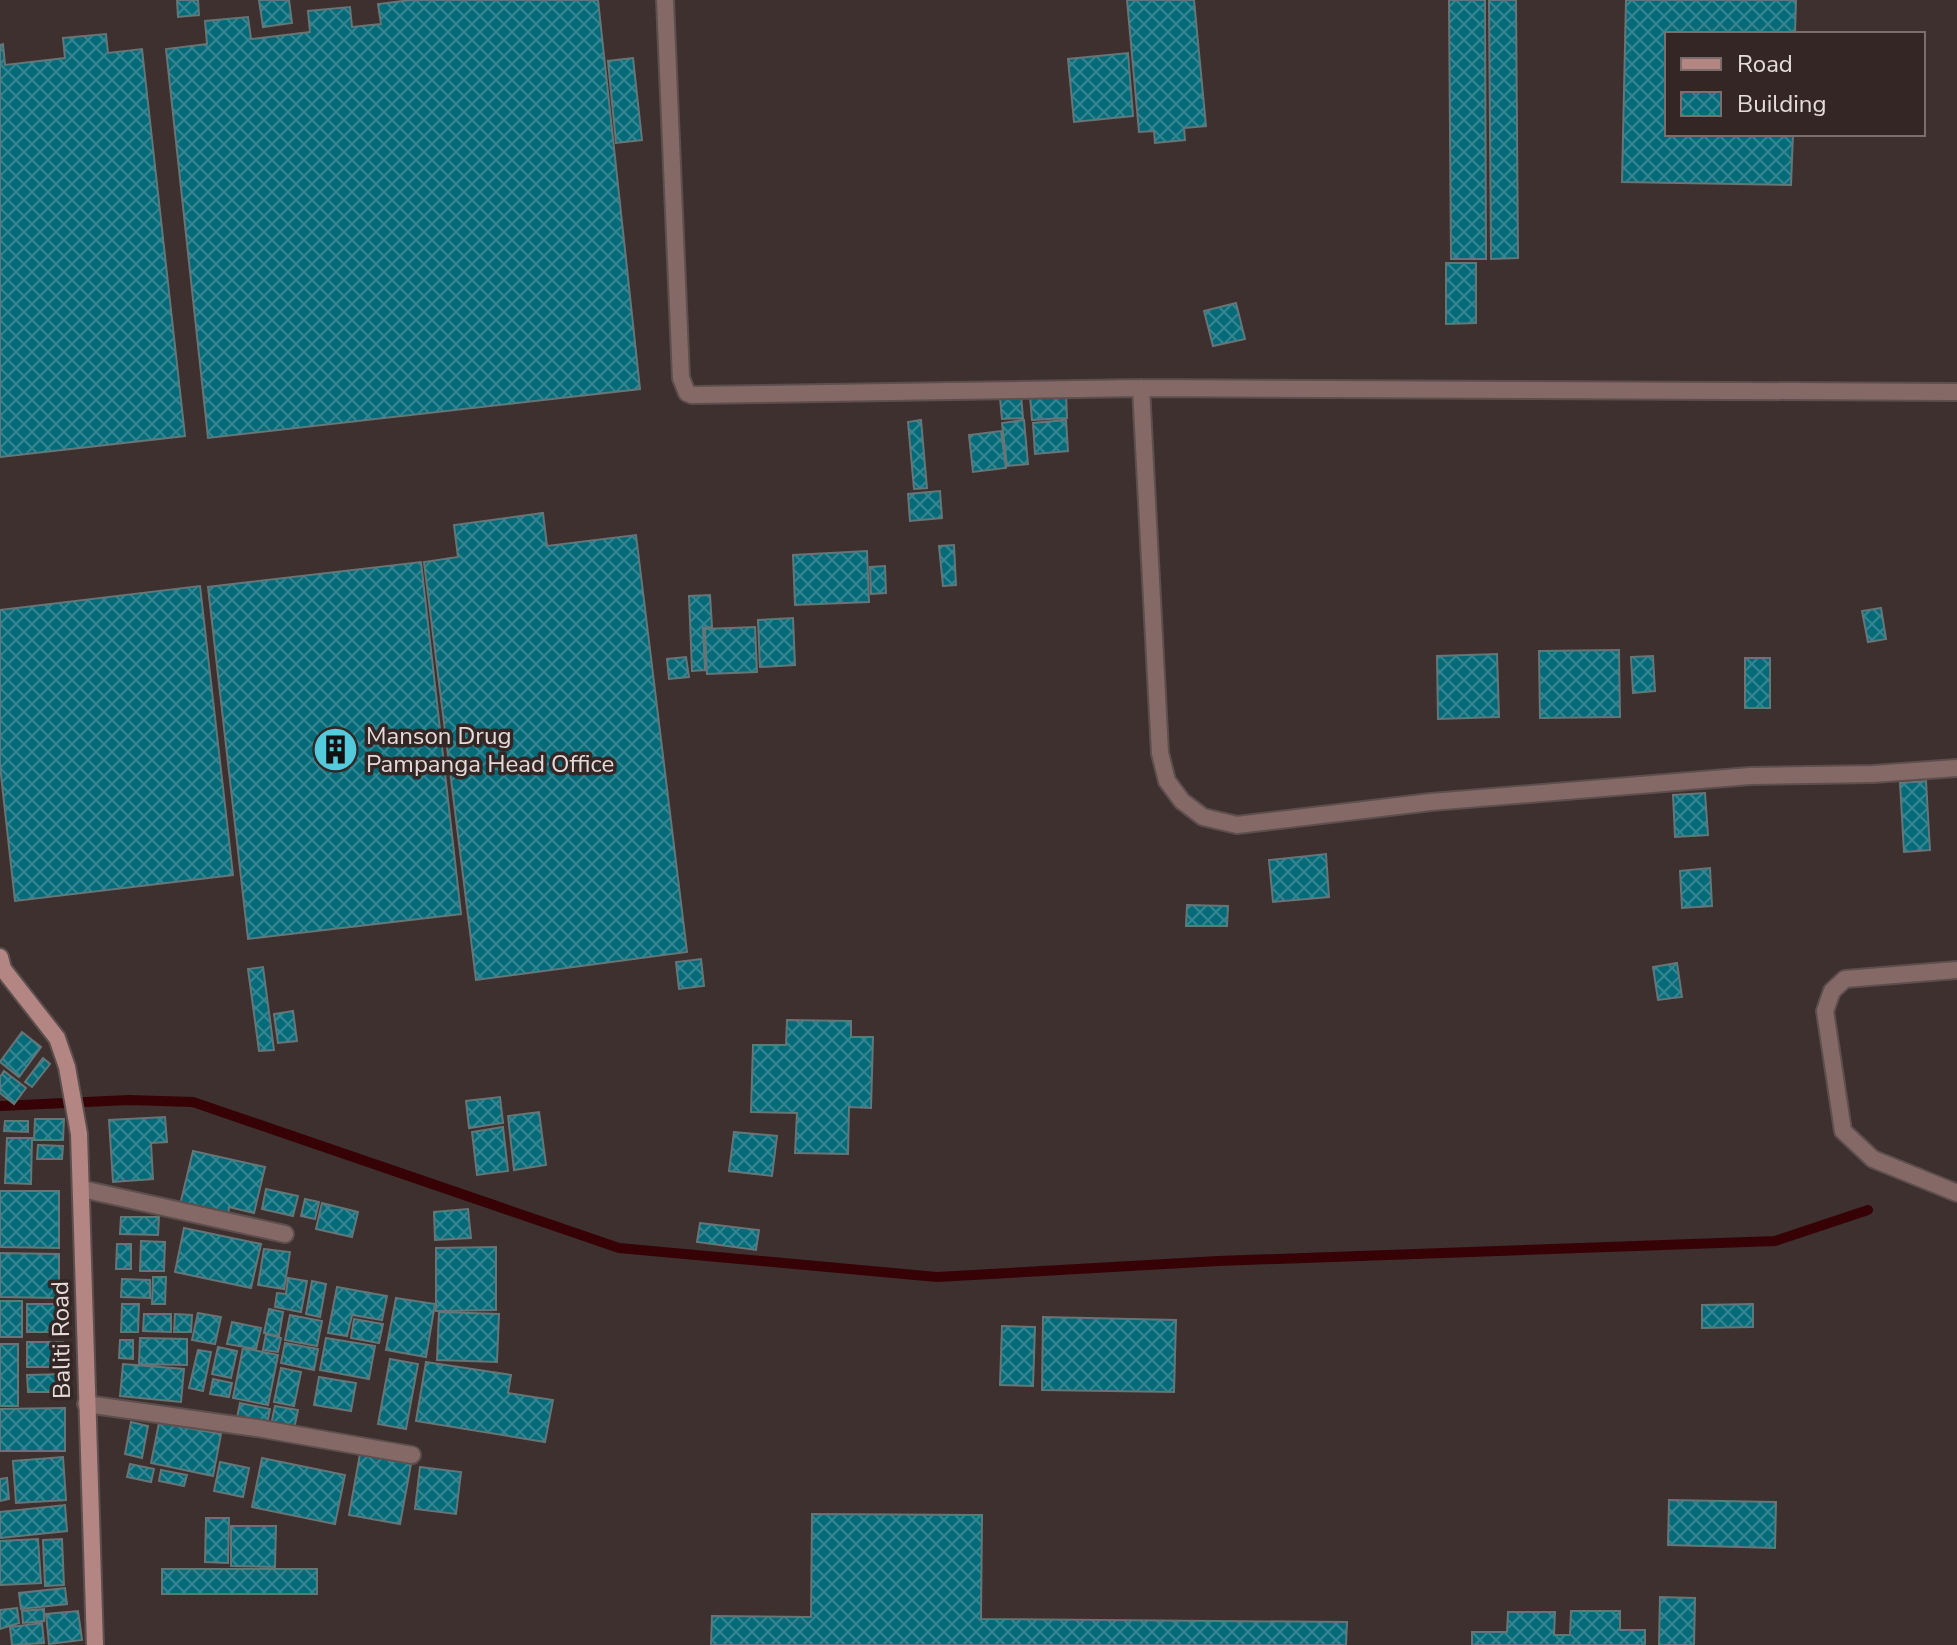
<svg xmlns="http://www.w3.org/2000/svg" width="1957" height="1645" font-family="'Nunito Sans',sans-serif">
<style>
.lines{fill:none;stroke-linecap:round;stroke-linejoin:round}
.stream{stroke:#360206;stroke-width:10}
.building{fill:url(#building-cross-hatch);stroke:#657679;stroke-width:2}
.minor-casing{stroke:#5c4f4e;stroke-width:20}
.secondary-casing{stroke:#5c4f4e;stroke-width:20}
.minor{stroke:#856967;stroke-width:16}
.secondary{stroke:#b38683;stroke-width:16}
.labels{text-anchor:middle;stroke-width:7;stroke-linejoin:round;paint-order:stroke}
.poi-label{font-size:24px;fill:#e5dbda;stroke:#342625;text-anchor:start}
.street-label{font-size:24px;fill:#e5dbda;stroke:#342625}
</style>
<defs>
<pattern id="building-cross-hatch" width="8" height="8" patternUnits="userSpaceOnUse" patternTransform="scale(2)"><rect width="8" height="8" fill="#066b78"/><path d="M0 0l8 8M0 8l8-8" fill="none" stroke="#368691"/></pattern>
</defs>
<rect width="100%" height="100%" fill="#3e302f"/>
<g class="lines">
<path class="stream" d="M0,1106L129,1100L193,1102L619,1248L937,1277L1218,1261L1775,1241L1868,1210"/>
</g>
<path class="building" d="M177,0H198L199,15L178,17Z
M259,0H289L292,23L263,27Z
M411,0H598L640,389L208,438L166,49L207,44L205,21L248,17L251,39L310,32L308,11L350,7L352,27L381,24L378,4Z
M1127,0H1194L1206,126L1184,128L1185,140L1155,143L1154,131L1139,132Z
M1449,0H1485L1486,259H1451Z
M1489,0H1516L1518,258L1491,259Z
M1626,0H1796L1795,34H1667V134H1793L1791,185L1622,182Z
M106,34L108,53L142,49L185,436L0,457V45L3,44L5,65L65,58L63,38Z
M1128,53L1133,116L1074,122L1068,59Z
M633,58L642,140L616,143L608,61Z
M1446,263H1476V323L1446,324Z
M1236,303L1245,339L1213,346L1204,311Z
M1066,393L1067,418L1032,420L1030,396Z
M1021,395L1023,418L1002,419L1000,398Z
M921,420L927,488L914,489L908,422Z
M1024,420L1028,464L1007,466L1002,423Z
M1066,420L1068,451L1035,454L1033,423Z
M1001,431L1006,468L973,472L969,435Z
M940,491L942,518L910,521L908,494Z
M543,513L547,546L636,535L687,952L476,980L424,562L458,557L454,525Z
M954,545L956,585L943,586L939,546Z
M867,551L869,602L795,605L793,555Z
M421,562L461,914L248,939L208,587Z
M885,566L886,593L871,594L870,567Z
M200,586L233,875L15,901L0,766V610Z
M710,595L712,627L703,628L705,670L692,671L689,596Z
M1881,608L1886,639L1868,642L1862,611Z
M793,618L795,665L760,667L758,620Z
M755,627L757,672L707,674L705,629Z
M1619,650L1620,717L1540,718L1539,651Z
M1497,654L1499,717L1438,719L1437,656Z
M1653,656L1655,691L1633,693L1631,657Z
M686,657L689,677L669,679L667,659Z
M1745,658H1770V708H1745Z
M1926,781L1930,850L1904,852L1900,783Z
M1705,793L1708,835L1675,837L1673,795Z
M1326,854L1329,897L1273,902L1269,860Z
M1710,868L1712,906L1682,908L1680,871Z
M1187,905L1228,906L1227,926H1186Z
M701,959L704,986L679,989L676,962Z
M1677,963L1682,997L1658,1000L1653,967Z
M263,967L274,1050L259,1051L248,969Z
M293,1011L297,1041L278,1043L274,1014Z
M787,1020L851,1021V1037H873L871,1108L849,1107L848,1154L795,1153L797,1113L751,1112L753,1045H786Z
M22,1032L41,1047L19,1077L0,1062Z
M43,1058L50,1064L32,1087L25,1082Z
M4,1071L26,1088L14,1104L0,1093V1077Z
M500,1097L503,1123L469,1128L466,1101Z
M539,1112L546,1165L514,1170L508,1116Z
M165,1117L167,1142L151,1143L153,1179L113,1182L109,1120Z
M35,1119H64L63,1140H34Z
M5,1121H28V1132L4,1131Z
M503,1127L508,1171L477,1175L472,1132Z
M734,1132L777,1136L772,1176L729,1171Z
M7,1138H32L31,1184L5,1183Z
M38,1145L63,1146L62,1159H37Z
M193,1151L265,1167L254,1213L229,1207L228,1216L180,1205Z
M266,1189L298,1196L293,1216L262,1209Z
M0,1191H59V1248L0,1247Z
M305,1199L319,1202L315,1219L301,1216Z
M322,1203L358,1212L352,1237L316,1229Z
M468,1209L471,1238L435,1240L434,1212Z
M121,1217H159L158,1235L120,1234Z
M700,1223L759,1230L756,1250L697,1242Z
M184,1228L261,1244L251,1288L175,1272Z
M141,1241L165,1242L164,1271H140Z
M117,1244H131V1269H116Z
M496,1247V1310L436,1311V1248Z
M264,1249L290,1252L284,1289L258,1285Z
M0,1253L59,1254V1298L0,1297Z
M153,1277H166L165,1304H152Z
M288,1278L307,1281L301,1312L275,1307L277,1293L286,1294Z
M122,1279L150,1280V1298L121,1297Z
M312,1281L326,1284L320,1317L306,1314Z
M337,1287L387,1296L382,1320L352,1315L347,1336L328,1333Z
M396,1298L435,1304L426,1357L386,1350Z
M0,1301H22V1337H0Z
M27,1304H66V1332H27Z
M122,1304H139L138,1332H121Z
M1753,1304V1327L1702,1328V1305Z
M269,1309L283,1312L279,1336L264,1333Z
M439,1312L499,1314L497,1362L437,1360Z
M198,1313L221,1317L215,1344L192,1340Z
M144,1314H171V1332L143,1331Z
M175,1314L192,1315L191,1332H174Z
M290,1315L322,1321L317,1346L285,1340Z
M1043,1317L1176,1320L1174,1392L1042,1390Z
M354,1319L383,1324L379,1343L351,1338Z
M232,1322L261,1328L256,1349L227,1344Z
M1002,1326L1035,1327L1033,1386L1000,1385Z
M266,1334L281,1338L278,1352L263,1350Z
M140,1338L187,1339V1365L139,1364Z
M326,1338L375,1346L369,1379L320,1370Z
M120,1340H133V1359L119,1358Z
M27,1342H63V1367H27Z
M285,1343L318,1349L314,1370L281,1363Z
M0,1344H18V1406H0Z
M218,1347L237,1351L231,1378L212,1374Z
M243,1348L278,1355L268,1405L233,1398Z
M198,1350L211,1352L203,1391L189,1388Z
M390,1359L418,1364L406,1429L378,1424Z
M426,1362L511,1375L508,1393L553,1400L545,1442L416,1421Z
M123,1364L184,1369L181,1402L120,1396Z
M281,1368L301,1372L294,1406L274,1402Z
M65,1374L64,1392H28L27,1375Z
M319,1377L356,1383L351,1411L314,1405Z
M213,1379L232,1383L229,1397L210,1394Z
M240,1403L270,1409L267,1424L237,1418Z
M275,1406L298,1410L294,1429L271,1425Z
M65,1408V1451H0V1409Z
M131,1422L148,1426L142,1458L125,1454Z
M159,1423L221,1434L213,1476L151,1463Z
M360,1454L411,1464L400,1524L349,1515Z
M63,1457L66,1500L16,1503L13,1461Z
M262,1458L345,1475L335,1524L252,1507Z
M220,1462L249,1468L243,1497L214,1491Z
M130,1464L154,1469L151,1482L127,1477Z
M420,1467L461,1472L456,1514L415,1509Z
M161,1470L187,1475L184,1486L159,1481Z
M7,1478L9,1499L0,1501V1479Z
M1669,1500L1776,1502L1775,1548L1668,1545Z
M65,1505L67,1531L0,1538V1512Z
M812,1514L982,1515L981,1619L1347,1622L1346,1645H711L712,1616L811,1617Z
M206,1518H229L228,1563L205,1562Z
M231,1526H276L275,1567L231,1566Z
M38,1539L41,1583L0,1585V1541Z
M62,1539L64,1585L45,1586L43,1540Z
M162,1569H317V1594H162Z
M65,1588L67,1604L21,1609L19,1593Z
M1660,1597L1695,1598L1694,1645H1659Z
M17,1608L19,1623L0,1629V1610Z
M44,1609V1621L23,1623L22,1611Z
M78,1611L82,1640L49,1644L46,1614Z
M1571,1611H1620V1630H1645V1645H1472V1632H1507L1508,1612H1555L1554,1635H1570Z
M42,1623L44,1643L12,1645L10,1627Z"/>
<g class="lines">
<defs>
<path id="minor" d="M665,0L681,378L687,393L692,395L1141,388L1957,392
M1141,388L1160,753L1167,781L1182,801L1203,817L1237,825L1431,802L1750,776L1873,774L1957,768
M1957,970L1845,979L1832,991L1825,1011L1843,1131L1873,1159L1957,1193
M82,1189L285,1234
M86,1404L257,1428L412,1455"/>
<path id="secondary" d="M0,957L3,969L57,1038L67,1067L79,1134L95,1645"/>
</defs>
<use href="#minor" class="minor-casing"/>
<use href="#secondary" class="secondary-casing"/>
<use href="#minor" class="minor"/>
<use href="#secondary" class="secondary"/>
</g>
<defs>
<symbol id="building-disc" viewBox="-11 -11 22 22"><circle r="9.5" fill="#54cadd" stroke="#342625"/><path d="M-4-6H4V6H1V3H-1V6H-4ZM-2.5-4.3h1.7v1.8h-1.7ZM.8-4.3h1.7v1.8H.8ZM-2.5-1h1.7V.8h-1.7ZM.8-1h1.7V.8H.8Z" fill="#111"/></symbol>
</defs>
<g fill-rule="evenodd">
<use href="#building-disc" x="310" y="724" width="51" height="51"/>
</g>
<g class="labels">
<g class="poi-label">
<text x="366" y="744">Manson Drug<tspan x="366" dy="28">Pampanga Head Office</tspan></text>
</g>
<g class="street-label">
<text transform="translate(61 1340) rotate(-91)" y="8">Baliti Road</text>
</g>
</g>
<rect x="1665" y="32" width="260" height="104" fill="#342625" stroke="#7b6e6d" stroke-width="2"/>
<rect x="1681" y="58" width="40" height="12" fill="#b38683" stroke="#7b6e6d" stroke-width="2"/>
<text x="1737" y="72" font-size="24" fill="#e5dbda">Road</text>
<rect x="1681" y="92" width="40" height="24" fill="url(#building-cross-hatch)" stroke="#7b6e6d" stroke-width="2"/>
<text x="1737" y="112" font-size="24" fill="#e5dbda">Building</text>
</svg>
